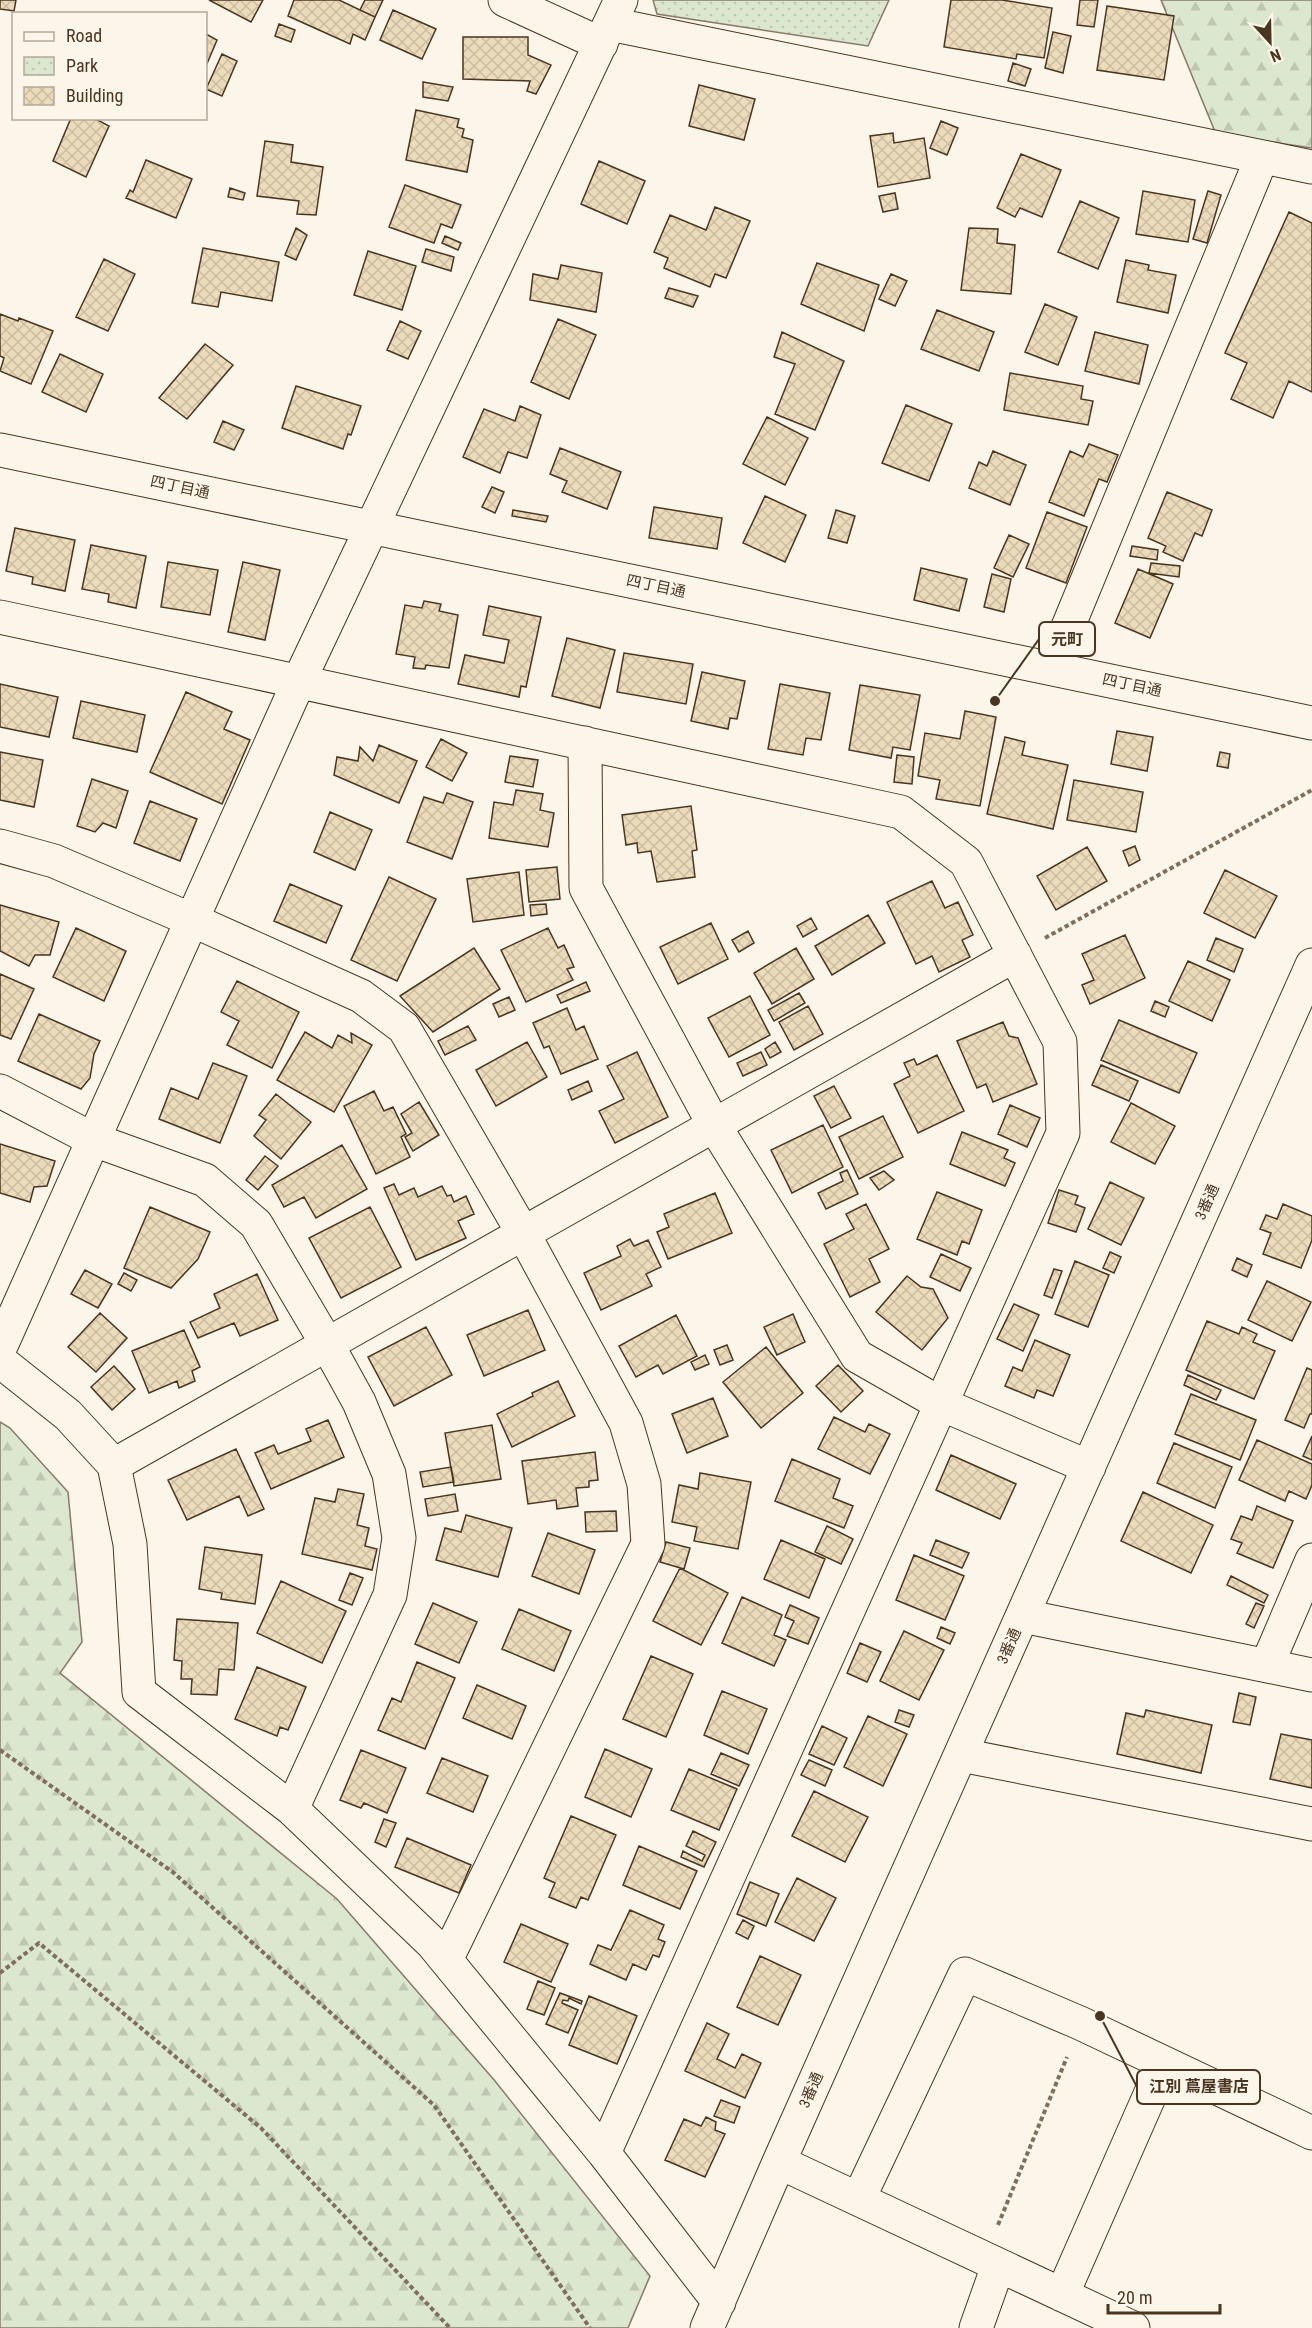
<svg xmlns="http://www.w3.org/2000/svg" width="1312" height="2328" font-family="'Roboto Condensed','Noto Sans JP',sans-serif">
<style>
.forest{fill:url(#forest-firs);stroke:#887966;stroke-width:1.5}
.park{fill:url(#park-dots);stroke:#887966;stroke-width:1.5}
.building{fill:url(#building-cross-hatch);stroke:#4a3520;stroke-width:1.5}
.lines{fill:none;stroke-linecap:round;stroke-linejoin:round}
.minor-casing{stroke:#4a3520;stroke-width:35}
.path{stroke:#7f6f5c;stroke-width:4;stroke-dasharray:4.5 3;stroke-linecap:butt}
.minor{stroke:#fbf6e9;stroke-width:33}
.labels{text-anchor:middle;stroke-width:4.5;stroke-linejoin:round;paint-order:stroke}
.street-label{font-size:15px;fill:#4a3520;stroke:#fbf6e9}
.leader{fill:none;stroke:#4a3520;stroke-width:2}
.callout-dot{fill:#4a3520;stroke:#fbf6e9;stroke-width:2}
.callout{fill:#fbf6e9;stroke:#4a3520;stroke-width:2}
.callout-label{font-size:16px;text-anchor:middle;font-weight:bold;fill:#4a3520}
</style>
<defs>
<pattern id="forest-firs" width="22" height="20" patternUnits="userSpaceOnUse" patternTransform="scale(1.5)"><rect width="22" height="20" fill="#dce7d0"/><path d="M5 1l3.5 6h-7zM16 11l3.5 6h-7z" fill="#bec7b2"/></pattern>
<pattern id="park-dots" width="8" height="8" patternUnits="userSpaceOnUse" patternTransform="scale(1.5)"><rect width="8" height="8" fill="#dce7d0"/><path d="M2 2h.1M6 6h.1" fill="none" stroke="#bec7b2" stroke-width="1.8" stroke-linecap="round"/></pattern>
<pattern id="building-cross-hatch" width="8" height="8" patternUnits="userSpaceOnUse" patternTransform="scale(1.5)"><rect width="8" height="8" fill="#ecdcbc"/><path d="M0 0l8 8M0 8l8-8" fill="none" stroke="#ccbda1"/></pattern>
</defs>
<rect width="100%" height="100%" fill="#fbf6e9"/>
<path class="forest" d="M1161,0H1312V148L1216,134Z
M0,1422L10,1428L68,1492L82,1642L60,1673L337,1899L495,2081L650,2276L628,2328H0Z"/>
<path class="park" d="M653,0H889L868,46L657,14Z"/>
<path class="building" d="M0,0H16L14,11L0,9Z
M209,0H263L251,22Z
M294,0H339L375,17L365,40L353,34L350,44L288,16Z
M365,0H383L375,17L360,10Z
M951,0H1002L1052,8L1044,58L1017,54L1016,59L944,47Z
M1080,0H1098L1094,27L1077,25Z
M1107,6L1174,16L1164,80L1097,70Z
M393,10L436,29L422,59L380,40Z
M279,24L295,30L291,42L275,36Z
M1053,32L1071,36L1063,73L1045,68Z
M206,34L217,40L206,66Z
M463,37H528V55L551,65L536,94L527,91L530,81L463,79Z
M222,54L237,61L222,96L206,89Z
M1013,63L1031,69L1025,86L1008,81Z
M423,82L453,87L448,101L423,97Z
M699,85L755,99L744,140L689,126Z
M416,110L459,119L457,127L464,129L462,137L473,140L467,172L406,160Z
M71,118H94L109,126L86,177L53,161Z
M941,121L958,128L947,155L930,148Z
M893,133L894,143L924,138L930,178L878,187L870,136Z
M265,141L293,145L291,162L323,167L316,215L297,214L299,201L257,196Z
M1021,154L1061,170L1042,217L1020,208L1015,217L997,208Z
M146,160L192,179L176,218L126,198L130,190L133,192Z
M599,161L645,181L627,224L581,204Z
M405,185L461,205L452,228L441,224L434,243L389,227Z
M230,188L245,193L243,200L228,197Z
M1143,191L1195,200L1188,242L1136,234Z
M1208,191L1221,195L1207,243L1193,239Z
M895,193L898,209L883,212L879,196Z
M1080,201L1119,218L1098,269L1058,252Z
M715,207L750,221L726,278L715,274L710,287L664,268L668,258L654,252L670,215L706,230Z
M1289,212L1312,223V392L1289,381L1273,418L1231,399L1247,363L1225,353Z
M296,228L307,235L296,260L285,255Z
M969,228L998,229L997,243L1015,245L1011,294L961,290Z
M445,236L461,243L458,250L442,243Z
M203,248L279,262L272,301L221,292L218,307L192,303Z
M426,249L454,257L451,271L422,262Z
M368,251L416,266L402,310L354,295Z
M104,259L135,274L108,331L76,317Z
M1126,260L1149,265L1148,270L1176,275L1168,313L1117,302Z
M817,263L879,285L864,331L801,304Z
M561,265L602,273L596,312L530,300L533,274L558,279Z
M891,274L907,281L895,306L879,299Z
M669,288L698,296L693,307L665,298Z
M1045,304L1077,317L1058,365L1025,352Z
M937,310L994,332L979,371L921,349Z
M0,314L18,321L19,318L53,331L31,384L0,371L4,358L0,356Z
M558,319L596,335L569,399L531,382Z
M400,321L421,331L408,359L387,350Z
M782,332L844,361L815,430L775,414L795,364L774,357Z
M1095,332L1148,345L1139,384L1085,371Z
M205,344L233,365L187,419L159,398Z
M60,354L103,374L86,412L42,392Z
M1010,373L1083,386L1081,399L1093,401L1088,425L1004,410Z
M296,386L361,406L351,435L348,434L343,449L282,428Z
M906,405L952,424L929,481L882,463Z
M520,406L541,415L527,458L508,452L500,473L463,457L484,409L515,421Z
M767,417L808,438L785,485L743,464Z
M223,421L244,430L234,450L214,442Z
M1089,444L1118,455L1107,482L1099,479L1084,516L1049,502L1070,451L1083,457Z
M560,448L621,472L607,509L562,492L567,481L550,474Z
M993,451L1026,465L1010,505L969,488L979,462L987,466Z
M492,487L504,492L495,513L482,507Z
M1167,492L1212,510L1202,536L1195,533L1183,561L1163,552L1166,546L1148,538Z
M765,496L806,515L785,562L743,543Z
M654,507L722,518L717,549L649,538Z
M513,510L548,516L546,522L512,516Z
M836,510L855,516L847,543L828,538Z
M1047,512L1087,527L1066,583L1026,568Z
M15,528L75,540L65,591L32,584L33,577L6,571Z
M1009,535L1029,544L1013,577L994,568Z
M91,545L146,556L136,608L108,602L109,594L82,589Z
M1132,546L1158,550L1157,560L1130,556Z
M168,562L218,570L210,615L161,607Z
M243,562L280,570L265,640L228,632Z
M1151,563L1180,566L1179,577L1149,573Z
M921,568L967,579L959,611L914,600Z
M1138,569L1173,584L1150,638L1115,623Z
M992,574L1011,579L1004,612L984,607Z
M424,601L441,604L439,611L458,615L449,668L426,665L425,669L413,668L415,657L396,654L405,605L422,608Z
M489,606L541,617L526,687L521,686L519,697L458,684L465,655L504,663L509,640L483,635Z
M567,638L615,650L600,708L552,696Z
M624,653L693,664L686,704L617,692Z
M702,672L745,681L737,719L730,718L728,729L691,721Z
M0,684L58,697L49,737L0,727Z
M780,684L830,693L821,740L806,738L803,755L768,749Z
M860,685L920,695L910,750L893,747L891,758L849,750Z
M186,692L232,712L224,729L250,740L222,804L150,772Z
M81,701L145,715L137,752L73,738Z
M965,711L996,717L980,806L936,799L940,780L918,776L925,733L960,739Z
M1117,731L1153,737L1147,771L1111,764Z
M1005,737L1025,742L1022,755L1068,765L1053,829L987,814Z
M441,739L467,753L452,781L426,767Z
M379,745L417,761L399,803L334,775L337,757L358,761L360,747L373,761Z
M0,752L43,760L34,807L0,800Z
M1220,752L1230,754L1228,768L1217,766Z
M897,755L914,757L912,784L894,782Z
M510,756L538,760L533,787L505,782Z
M92,779L128,791L116,828L103,823L95,832L77,826Z
M1074,780L1143,792L1136,832L1067,820Z
M516,790L543,794L540,810L554,813L548,847L489,838L494,802L513,805Z
M447,793L473,802L452,859L407,842L424,797L443,803Z
M150,801L197,819L180,861L134,843Z
M691,806L697,850L692,851L695,877L657,882L651,851L638,853L637,843L626,845L622,815Z
M330,812L372,830L355,870L314,852Z
M1135,846L1140,860L1129,866L1123,851Z
M1087,847L1107,881L1056,910L1037,876Z
M557,867L560,899L529,902L526,870Z
M1225,870L1277,896L1255,938L1204,913Z
M519,872L524,915L473,922L467,879Z
M389,877L436,899L397,981L351,960Z
M932,881L945,908L958,902L973,935L962,940L970,957L939,972L932,956L916,964L887,902Z
M290,884L342,906L326,943L274,921Z
M546,904L547,914L531,916L530,905Z
M0,905L59,922L50,955H35L29,966L0,951Z
M868,915L885,943L832,975L815,946Z
M811,918L817,929L803,937L797,926Z
M711,923L728,959L678,984L660,947Z
M76,928L126,951L104,1001L53,977Z
M548,928L558,948L564,945L574,967L567,969L573,980L526,1002L501,950Z
M748,931L754,943L739,952L732,940Z
M1125,935L1145,978L1090,1004L1082,985L1094,980L1082,954Z
M1216,938L1243,949L1234,972L1207,960Z
M474,948L500,989L433,1032L400,996Z
M796,948L814,979L772,1004L754,973Z
M1188,961L1230,980L1212,1021L1169,1001Z
M0,974L34,989L11,1039L0,1035Z
M237,981L299,1012L272,1068L227,1045L239,1021L221,1012Z
M586,982L590,991L561,1003L557,995Z
M799,993L805,1003L774,1021L768,1010Z
M750,996L770,1035L729,1057L708,1018Z
M509,997L515,1010L499,1017L493,1004Z
M1155,1001L1169,1007L1165,1017L1151,1011Z
M808,1006L823,1034L794,1050L779,1022Z
M567,1008L576,1030L584,1026L598,1059L561,1074L549,1046L544,1048L533,1023Z
M39,1014L100,1041L94,1054L90,1078L81,1089L18,1061Z
M1119,1020L1197,1053L1179,1093L1101,1060Z
M1003,1022L1009,1036L1018,1038L1037,1084L993,1102L986,1084L977,1088L957,1041Z
M468,1026L476,1040L445,1055L438,1041Z
M305,1032L332,1048L338,1035L352,1043L351,1033L372,1045L334,1112L277,1080Z
M527,1042L547,1077L496,1106L476,1070Z
M775,1042L781,1052L770,1058L765,1049Z
M637,1052L668,1117L615,1143L599,1111L624,1099L607,1066Z
M761,1052L767,1065L743,1076L737,1063Z
M937,1055L964,1111L918,1133L894,1084L910,1076L904,1063L914,1059L917,1065Z
M213,1063L247,1076L220,1143L159,1119L171,1088L198,1099Z
M1101,1065L1138,1081L1129,1101L1092,1085Z
M588,1081L592,1091L572,1100L568,1090Z
M834,1086L851,1118L831,1128L814,1096Z
M374,1091L384,1111L393,1107L406,1134L401,1137L410,1157L376,1174L344,1106Z
M276,1094L311,1122L281,1159L254,1136L266,1120L259,1115Z
M419,1102L439,1135L413,1151L405,1137L412,1133L401,1114Z
M1131,1103L1175,1126L1155,1164L1111,1142Z
M1010,1105L1040,1118L1027,1147L998,1134Z
M883,1116L903,1157L859,1179L839,1137Z
M823,1125L843,1167L792,1193L771,1150Z
M962,1132L1008,1150L1004,1158L1015,1163L1005,1186L950,1164Z
M0,1144L55,1161L47,1186L34,1187L30,1202L0,1193Z
M342,1145L367,1189L316,1218L304,1197L284,1207L272,1185Z
M265,1156L278,1166L258,1190L246,1180Z
M847,1170L858,1194L826,1209L818,1193L843,1181L840,1173Z
M884,1171L894,1180L879,1190L870,1178Z
M1110,1182L1144,1198L1121,1245L1088,1229Z
M394,1184L399,1195L414,1188L418,1197L442,1186L447,1196L451,1195L454,1202L466,1196L474,1214L458,1221L466,1238L416,1260L384,1188Z
M1059,1190L1078,1196L1075,1204L1085,1208L1076,1232L1048,1223Z
M937,1192L982,1210L969,1244L962,1241L957,1255L917,1239Z
M715,1193L732,1233L668,1259L657,1232L669,1227L664,1214Z
M866,1204L889,1249L869,1259L880,1282L850,1297L824,1244L854,1229L846,1214Z
M1283,1204L1312,1216V1240L1301,1268L1263,1254L1271,1233L1260,1229L1266,1215L1277,1219Z
M150,1207L210,1232L198,1259L171,1288L124,1268Z
M370,1207L401,1267L341,1298L309,1238Z
M630,1239L634,1246L648,1240L661,1267L646,1274L652,1286L601,1310L584,1273L621,1256L617,1246Z
M1110,1252L1121,1257L1114,1273L1103,1268Z
M941,1254L971,1268L960,1291L930,1277Z
M1237,1258L1252,1265L1247,1277L1232,1270Z
M1075,1261L1109,1275L1088,1327L1055,1314Z
M1054,1269L1062,1271L1052,1298L1044,1295Z
M85,1270L112,1284L98,1308L71,1294Z
M124,1273L137,1280L131,1291L118,1284Z
M257,1274L278,1320L240,1336L234,1323L198,1338L190,1322L220,1308L214,1294Z
M907,1276L921,1287L933,1289L948,1318L922,1350L876,1312Z
M1267,1281L1311,1302L1292,1341L1248,1320Z
M1014,1304L1039,1315L1023,1351L997,1339Z
M528,1310L545,1350L484,1376L467,1335Z
M100,1313L127,1338L96,1372L68,1347Z
M793,1314L805,1342L777,1355L764,1327Z
M676,1315L697,1356L663,1374L658,1365L636,1377L619,1346Z
M1207,1321L1239,1334L1242,1327L1257,1334L1253,1342L1275,1351L1254,1399L1186,1370Z
M426,1327L452,1375L394,1406L368,1357Z
M184,1330L200,1367L192,1371L195,1381L179,1388L177,1381L149,1393L132,1351Z
M1035,1340L1070,1355L1053,1396L1037,1390L1034,1398L1005,1386L1013,1367L1022,1371Z
M727,1345L733,1360L720,1365L714,1350Z
M766,1347L803,1393L761,1428L723,1382Z
M705,1355L709,1364L695,1370L691,1362Z
M838,1365L863,1391L841,1412L816,1386Z
M114,1366L135,1389L112,1410L91,1387Z
M1307,1368L1312,1370V1414H1310L1304,1428L1285,1420Z
M1188,1375L1221,1390L1216,1400L1184,1385Z
M558,1381L575,1416L512,1447L497,1414L533,1396L532,1393Z
M1191,1394L1256,1420L1240,1460L1175,1434Z
M713,1398L728,1436L687,1453L672,1414Z
M834,1417L865,1432L869,1424L890,1434L870,1474L818,1449Z
M328,1420L344,1457L271,1489L255,1453L274,1445L278,1454L311,1441L306,1429Z
M492,1425L501,1479L454,1486L445,1433Z
M1312,1436V1460L1303,1456Z
M1257,1440L1312,1464V1485L1306,1499L1289,1491L1285,1501L1239,1480Z
M1174,1443L1232,1467L1215,1508L1157,1483Z
M236,1449L264,1509L248,1516L239,1496L187,1520L168,1480Z
M595,1452L598,1480L589,1481V1487L576,1488L578,1506L557,1509L556,1500L528,1504L522,1461Z
M951,1455L1016,1484L1000,1519L936,1490Z
M792,1459L840,1479L833,1498L853,1506L844,1528L775,1501Z
M451,1467L454,1482L423,1487L420,1472Z
M700,1473L751,1482L738,1549L694,1541L697,1527L672,1522L679,1485L698,1489Z
M338,1489L364,1494L357,1525L369,1528L365,1546L377,1549L372,1570L302,1554L315,1498L335,1502Z
M1143,1492L1213,1525L1191,1573L1121,1541Z
M455,1494L458,1511L428,1516L425,1499Z
M1257,1506L1293,1521L1273,1568L1237,1553L1242,1543L1231,1539L1241,1516L1252,1520Z
M616,1511L617,1531L586,1532L585,1512Z
M466,1515L512,1528L498,1577L436,1560L445,1528L461,1532Z
M827,1526L853,1539L841,1564L815,1552Z
M548,1533L595,1550L579,1594L532,1576Z
M781,1540L825,1559L809,1598L764,1579Z
M936,1540L969,1553L962,1568L930,1555Z
M666,1542L690,1548L684,1569L660,1562Z
M205,1547L262,1555L255,1604L221,1599L222,1593L199,1589Z
M914,1555L964,1576L945,1620L896,1600Z
M680,1568L728,1593L701,1645L653,1621Z
M350,1573L363,1578L352,1605L339,1600Z
M1231,1576L1268,1595L1264,1603L1227,1585Z
M281,1581L346,1611L322,1663L257,1633Z
M742,1597L782,1615L774,1635L786,1640L774,1666L722,1643Z
M433,1603L477,1622L459,1663L415,1644Z
M1256,1603L1264,1606L1254,1628L1246,1624Z
M790,1605L819,1618L808,1644L787,1636L794,1621L785,1617Z
M519,1609L571,1631L554,1671L502,1649Z
M177,1619L238,1623L234,1670L219,1669L217,1695L191,1694L192,1679H181L182,1661L174,1660Z
M941,1627L955,1633L950,1644L937,1638Z
M904,1631L944,1650L919,1700L880,1681Z
M860,1643L881,1652L867,1682L847,1673Z
M651,1656L693,1674L666,1737L623,1719Z
M417,1662L455,1678L425,1749L378,1730L392,1698L401,1702Z
M257,1667L306,1687L288,1730L280,1727L277,1736L235,1719Z
M477,1685L526,1706L512,1739L463,1718Z
M722,1691L767,1709L748,1754L704,1735Z
M1239,1693L1256,1697L1250,1725L1233,1722Z
M899,1710L914,1715L909,1727L895,1722Z
M1146,1710L1212,1725L1201,1773L1117,1754L1126,1713L1144,1717Z
M868,1716L907,1734L883,1786L844,1767Z
M822,1726L847,1738L834,1765L809,1754Z
M1281,1734L1312,1740V1788L1270,1779Z
M605,1749L652,1769L631,1817L585,1797Z
M361,1750L406,1768L387,1813L364,1803L361,1808L340,1800Z
M721,1753L749,1765L739,1786L711,1774Z
M442,1758L488,1776L473,1812L427,1793Z
M809,1760L832,1770L825,1786L801,1775Z
M689,1769L737,1789L719,1830L671,1810Z
M814,1791L868,1817L845,1862L792,1836Z
M571,1816L616,1835L588,1900L581,1897L576,1908L549,1897L555,1883L544,1878Z
M384,1819L396,1823L386,1847L375,1842Z
M693,1831L716,1842L704,1867L681,1857L683,1851L702,1861L705,1855L686,1846Z
M407,1838L471,1865L459,1893L395,1867Z
M639,1846L697,1871L680,1909L623,1885Z
M797,1878L836,1898L814,1941L775,1922Z
M750,1882L779,1894L766,1926L737,1914Z
M630,1910L664,1925L658,1939L665,1942L659,1957L653,1955L646,1970L633,1964L626,1980L590,1964L598,1945L611,1950Z
M743,1920L754,1926L748,1939L736,1933Z
M521,1924L568,1944L551,1982L504,1962Z
M760,1956L801,1975L778,2025L737,2007Z
M538,1981L555,1988L544,2015L527,2009Z
M560,1993L582,2001L581,2004L569,1998L568,2001L563,2000L562,2003L578,2010L568,2033L546,2024Z
M589,1996L637,2016L617,2064L569,2045Z
M707,2023L729,2034L717,2059L735,2068L742,2054L761,2063L745,2098L685,2071Z
M721,2100L740,2107L734,2123L714,2116Z
M706,2117L716,2122L715,2130L725,2134L705,2177L665,2160L684,2119L701,2126Z"/>
<g class="lines">
<defs>
<path id="minor" d="M505,0L601,44
M610,24L1312,167
M0,450L1312,723
M0,617L901,812L966,862L1060,1042L1063,1133L604,2153
M1051,668L1262,157
M585,743L586,888L714,1125L857,1356L941,1404L1089,1467
M0,846L54,861L192,920L361,996L404,1028L523,1233L626,1423L644,1484L648,1544L446,1960
M0,1091L94,1140L205,1180L256,1224L327,1344L359,1402L389,1474L399,1538L390,1595L292,1809
M0,1348L299,681L621,0
M0,1361L68,1415L114,1465L130,1544L139,1692L292,1809L432,1943L604,2153L719,2302
M114,1465L1015,955
M1023,1616L1312,1675
M1267,1665L1312,1560
M961,1755L1312,1824
M779,2162L1133,2328
M859,2198L965,1974L1080,2023L1312,2133
M1062,2295L1164,2063
M707,2328L779,2162L1312,965
M976,2328L998,2266"/>
</defs>
<use href="#minor" class="minor-casing"/>
<path class="path" d="M1045,938L1312,790
M0,1750L174,1873L434,2105L590,2328
M0,1973L39,1943L261,2128L450,2328
M998,2225L1067,2057"/>
<use href="#minor" class="minor"/>
</g>
<g class="labels">
<g class="street-label">
<text transform="translate(180 487) rotate(12)" y="5">四丁目通</text>
<text transform="translate(656 586) rotate(12)" y="5">四丁目通</text>
<text transform="translate(1132 685) rotate(12)" y="5">四丁目通</text>
<text transform="translate(1207 1202) rotate(-66)" y="5">3番通</text>
<text transform="translate(1009 1646) rotate(-66)" y="5">3番通</text>
<text transform="translate(811 2090) rotate(-66)" y="5">3番通</text>
</g>
</g>
<path class="leader" d="M995 701L1039 639M1100 2016L1137 2087"/>
<g class="callout-dot">
<circle cx="995" cy="701" r="6"/>
<circle cx="1100" cy="2016" r="6"/>
</g>
<g class="callout">
<rect x="1039" y="622" width="56" height="34" rx="6"/>
<rect x="1137" y="2070" width="123" height="34" rx="6"/>
</g>
<g class="callout-label">
<text x="1067" y="645">元町</text>
<text x="1199" y="2092">江別 蔦屋書店</text>
</g>
<rect x="12" y="12" width="195" height="108" fill="#fbf6e9" stroke="#b4a999" stroke-width="1.5"/>
<rect x="24" y="32" width="30" height="9" fill="#fbf6e9" stroke="#b4a999" stroke-width="1.5"/>
<text x="66" y="42" font-size="18" fill="#4a3520">Road</text>
<rect x="24" y="57" width="30" height="18" fill="url(#park-dots)" stroke="#b4a999" stroke-width="1.5"/>
<text x="66" y="72" font-size="18" fill="#4a3520">Park</text>
<rect x="24" y="87" width="30" height="18" fill="url(#building-cross-hatch)" stroke="#b4a999" stroke-width="1.5"/>
<text x="66" y="102" font-size="18" fill="#4a3520">Building</text>
<g transform="translate(1270 42) rotate(158)" stroke="#fbf6e9" stroke-width="4.5" paint-order="stroke">
<path d="M0-4.5L10 22L0 15L-10 22Z" fill="#4a3520"/>
<text y="-9" font-size="16" font-weight="bold" text-anchor="middle" fill="#4a3520">N</text>
</g>
<path d="M1108 2304v9h112v-9" fill="none" stroke="#4a3520" stroke-width="3"/>
<text x="1117" y="2304" font-size="18" fill="#4a3520" stroke="#fbf6e9" stroke-width="4.5" paint-order="stroke">20 m</text>
</svg>
